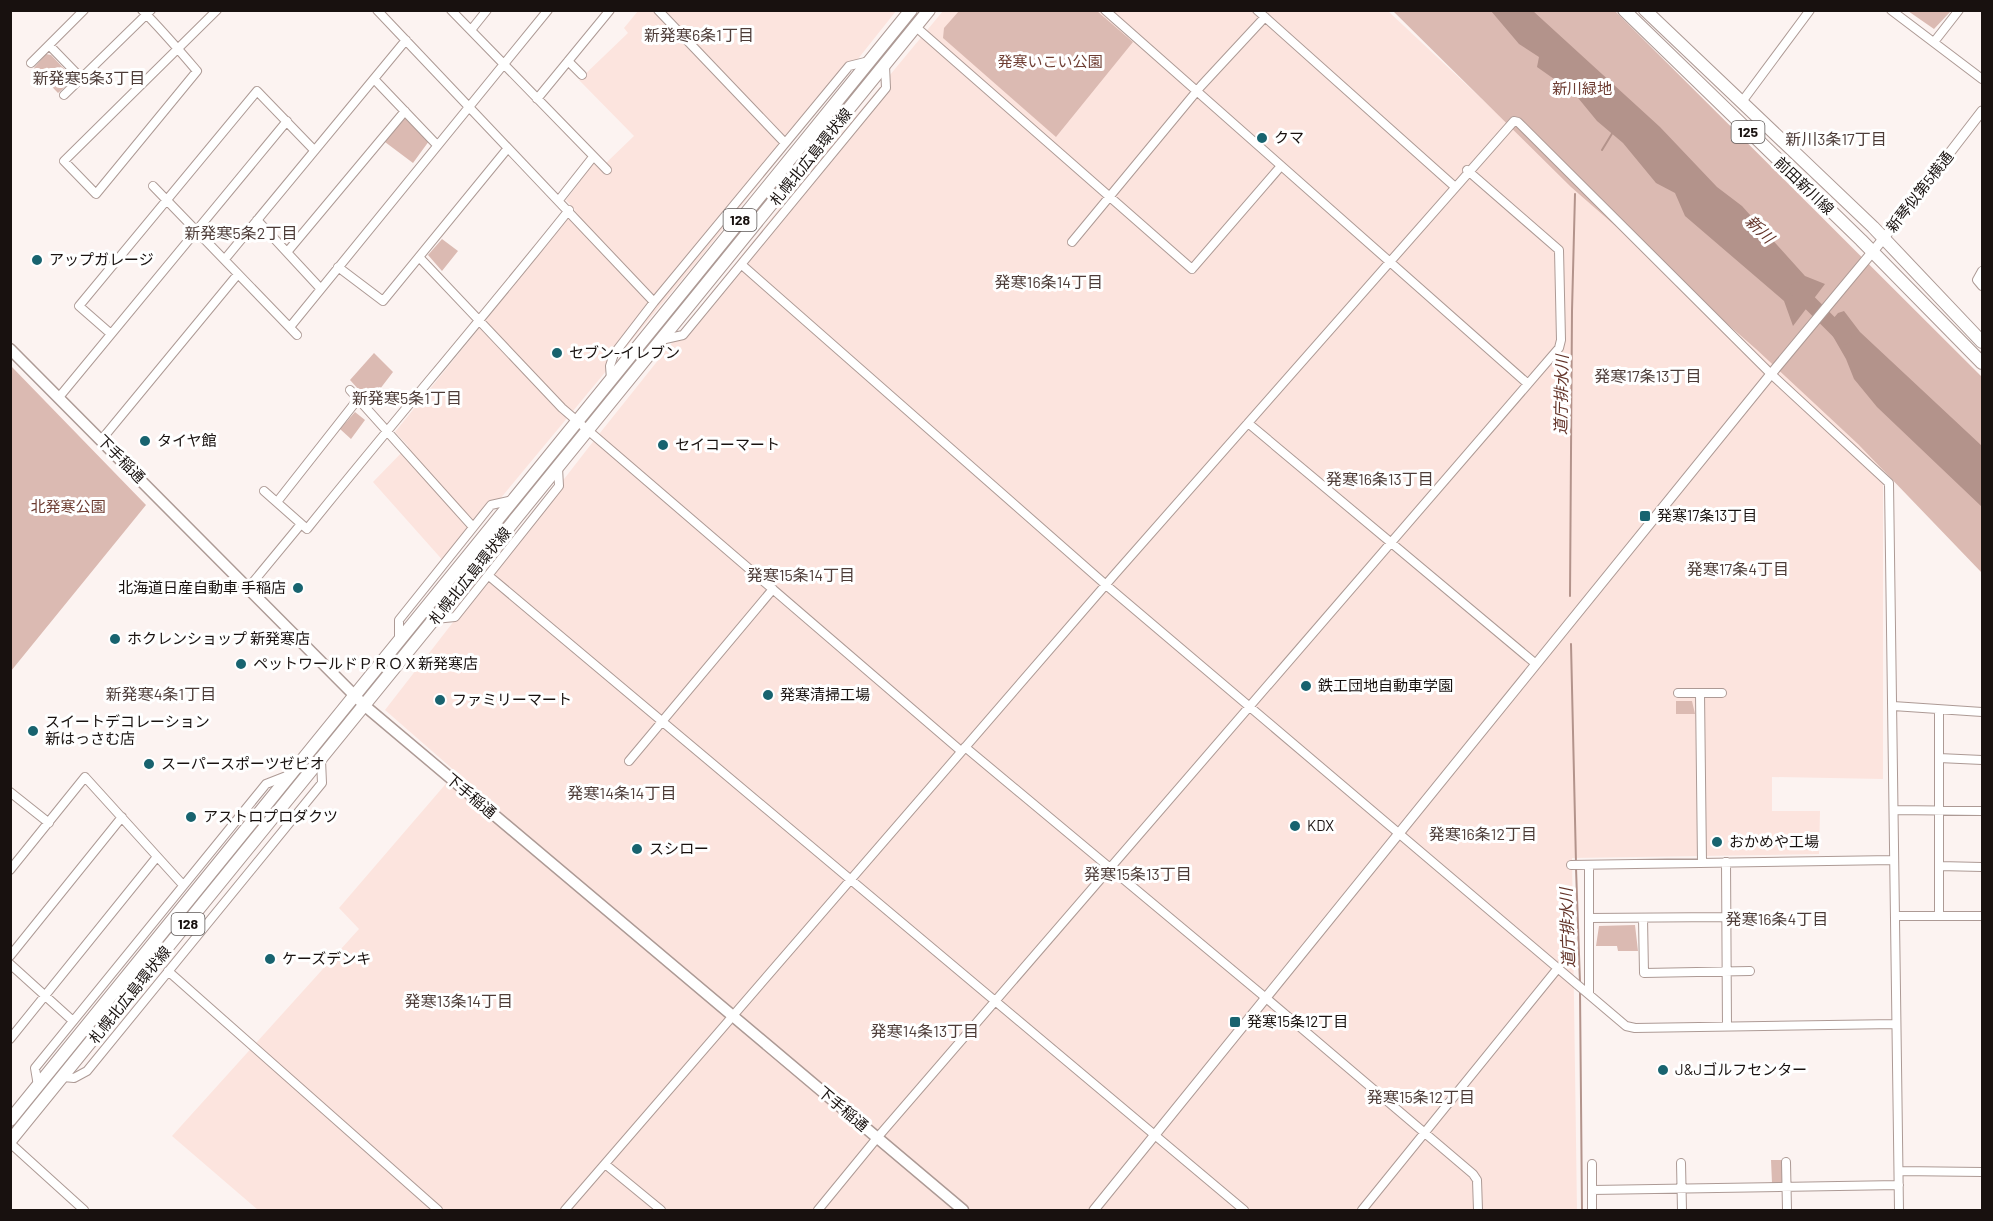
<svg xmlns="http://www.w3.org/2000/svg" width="1993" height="1221" font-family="Barlow,'Noto Sans JP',sans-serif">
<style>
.built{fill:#fce4de}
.green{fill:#dbbab2}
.water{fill:#b3938b}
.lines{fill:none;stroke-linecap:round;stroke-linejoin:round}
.stream{stroke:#b3938b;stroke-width:2}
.river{stroke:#b3938b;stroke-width:15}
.minor-casing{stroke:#ad9a95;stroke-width:10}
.tertiary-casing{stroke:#ad9a95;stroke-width:11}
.secondary-casing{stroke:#ad9a95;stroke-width:13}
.primary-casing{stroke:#ad9a95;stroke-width:14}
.minor{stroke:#fff;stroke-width:8}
.tertiary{stroke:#fff;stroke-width:9}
.secondary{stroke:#fff;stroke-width:10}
.primary{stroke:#fff;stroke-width:12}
.poi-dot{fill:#18636f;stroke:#fff;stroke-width:2}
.labels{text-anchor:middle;stroke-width:6;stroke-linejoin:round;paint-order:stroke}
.shield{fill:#fff;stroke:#5d5857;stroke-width:1.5}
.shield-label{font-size:14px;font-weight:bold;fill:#18110f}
.park-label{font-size:15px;fill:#6d3c31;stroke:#fff}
.poi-label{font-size:15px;fill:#18110f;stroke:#fff;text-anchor:start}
.street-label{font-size:15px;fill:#18110f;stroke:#fff}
.neighbourhood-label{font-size:16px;fill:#4d3c38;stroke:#fff}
.water-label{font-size:16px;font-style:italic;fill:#633328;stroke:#fff}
</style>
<rect width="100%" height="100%" fill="#fcf3f1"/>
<path class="built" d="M638,11H896L700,258L446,564L373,482L408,446L395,432L575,210L566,200L598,157L606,163L634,136L579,80L628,33L624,28Z
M943,11H1388L1500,116L1512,102L1883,467V779L1772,777V811H1820L1819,854L1572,858L1577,1210H258L172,1136L359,929L339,908L456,772L385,710L592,443L778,210Z"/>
<path class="green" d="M1097,11L1133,42L1056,137L943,38L944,28L959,11Z
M1393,11H1615L1982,377V573L1858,444L1756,349L1571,187Z
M1908,11H1951L1934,29Z
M46,54L51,55L72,77V81L58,93L34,68Z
M402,118L406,119L429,141L413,163L385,142Z
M442,239L458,251L442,271L428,255Z
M374,353L393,372L370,402L350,380Z
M11,366L146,505L11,671Z
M355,412L365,420L351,439L340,429Z
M1676,701H1692L1695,714H1676Z
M1635,925L1638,951H1618L1617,946H1596L1599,926Z
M1771,1160H1783V1180L1781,1183H1772Z"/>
<path class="water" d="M1491,11H1533L1660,127L1717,187L1742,206L1805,276L1825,284L1793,326L1784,301L1685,216L1675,193L1656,183L1623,143L1597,121L1574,93L1537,67L1539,57L1519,44Z
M1844,311L1860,332L1982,446V507L1877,407L1854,379L1846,359L1827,326L1838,313Z"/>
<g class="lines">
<path class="stream" d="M1602,150L1613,132
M1570,596L1572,311L1575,194
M1571,644L1576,863
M1576,868L1580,983
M1580,991L1582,1210"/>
<path class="river" d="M1797,290L1844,337"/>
<defs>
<path id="minor" d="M142,10C162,30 179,50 197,71L96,194L64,161L217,10
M377,10L654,302
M451,10L607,170
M658,10L785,143
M1105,10L1528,384
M1257,10L1454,186
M1891,10L1982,79
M916,27L1192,269L1281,166
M471,30L487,10
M1934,42L1959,10
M49,45L81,78
M568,61L582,75
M31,63L84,10
M374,79L437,145
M64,95L151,10
M537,99L610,10
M1741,103L1810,10
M153,186L297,335
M559,200L593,157
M257,220L320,288
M1072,242L1201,86L1265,17
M288,251L405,111
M419,257L562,408L961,751
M225,259L406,40
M742,265L1106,585L1626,1026L1635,1028L1896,1024
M338,267L383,301L508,148
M1982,271L1977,280L1982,286
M290,327L548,10
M111,334L79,306L257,91L314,150
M661,340L683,335L886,88L885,66
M611,379L610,366L614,354L654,302L849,66L869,61
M350,390L473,527
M60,396L287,121
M1248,423L1536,664
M102,439L238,274
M264,491L307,529C393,422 483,318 569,210
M277,502L358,399
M489,576L1244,1210
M249,587L301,524
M435,619L455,617L559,486L558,468
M399,639V620L491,505L513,500
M1678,693H1722
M1700,693L1702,863
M1893,706L1982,712
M1939,710V915
M965,747L1266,998L1473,1174L1477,1180L1478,1210
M1939,758L1982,760
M629,761L773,589
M10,792L49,823
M1894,810L1982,811
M1726,862L1727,1026
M1571,865L1894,860
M1589,865V994
M1939,866L1982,867
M10,870L85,777L183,885
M1896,916H1982
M1589,918L1726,917
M1643,918L1644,973L1750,971
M10,956L122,817
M10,964L73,1021
M168,971L438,1210
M10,1039L156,858
M63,1077L74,1078L87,1071L322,783L321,760
M38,1086L35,1068L266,784L289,775
M10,1143L84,1210
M1786,1162L1787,1210
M1681,1163L1682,1210
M605,1164L661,1210
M1592,1164V1210
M1899,1171L1982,1172
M1592,1190L1899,1185
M565,1210L1115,574L1514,121L1518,122L1771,374L1889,483L1899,1210
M818,1210L877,1138L1559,348L1561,340L1559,250L1467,170
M1362,1210L1558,968"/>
<path id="tertiary" d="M1094,1210L1771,374L1884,238L1982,111"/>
<path id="secondary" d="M10,349L365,706L963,1210"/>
<path id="primary" d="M1624,10L1861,240L1982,363
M1645,10L1873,227L1982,342
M10,1120L911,10
M10,1141L929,10"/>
</defs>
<use href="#minor" class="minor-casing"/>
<use href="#tertiary" class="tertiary-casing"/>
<use href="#secondary" class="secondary-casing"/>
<use href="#primary" class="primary-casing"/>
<use href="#minor" class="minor"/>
<use href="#tertiary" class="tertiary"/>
<use href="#secondary" class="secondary"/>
<use href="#primary" class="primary"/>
</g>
<g class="poi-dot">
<circle cx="1262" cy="138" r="6"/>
<circle cx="37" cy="260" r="6"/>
<circle cx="557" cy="353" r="6"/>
<circle cx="145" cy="441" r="6"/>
<circle cx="663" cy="445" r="6"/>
<rect x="1639" y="510" width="12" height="12" rx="3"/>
<circle cx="298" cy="588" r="6"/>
<circle cx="115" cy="639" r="6"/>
<circle cx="241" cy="664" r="6"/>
<circle cx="1306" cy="686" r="6"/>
<circle cx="768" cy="695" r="6"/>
<circle cx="440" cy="700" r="6"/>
<circle cx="33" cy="731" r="6"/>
<circle cx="149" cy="764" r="6"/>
<circle cx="191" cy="817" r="6"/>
<circle cx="1295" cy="826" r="6"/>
<circle cx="1717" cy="842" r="6"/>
<circle cx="637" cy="849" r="6"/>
<circle cx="270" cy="959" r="6"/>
<rect x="1229" y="1016" width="12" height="12" rx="3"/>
<circle cx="1663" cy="1070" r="6"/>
</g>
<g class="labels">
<g class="shield">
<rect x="1731.5" y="121" width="33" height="22" rx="4.5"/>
<rect x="723.5" y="209" width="33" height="22" rx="4.5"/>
<rect x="171.5" y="913" width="33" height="22" rx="4.5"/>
</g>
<g class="shield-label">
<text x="1748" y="137">125</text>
<text x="740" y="225">128</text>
<text x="188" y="929">128</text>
</g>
<g class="park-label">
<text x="1050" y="67">発寒いこい公園</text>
<text x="1582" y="94">新川緑地</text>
<text x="68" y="512">北発寒公園</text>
</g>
<g class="poi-label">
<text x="1274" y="143">クマ</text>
<text x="49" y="265">アップガレージ</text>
<text x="569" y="358">セブン-イレブン</text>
<text x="157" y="446">タイヤ館</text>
<text x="675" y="450">セイコーマート</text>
<text x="1657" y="521">発寒17条13丁目</text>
<text x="286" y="593" text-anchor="end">北海道日産自動車 手稲店</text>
<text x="127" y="644">ホクレンショップ 新発寒店</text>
<text x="253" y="669">ペットワールドＰＲＯＸ新発寒店</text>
<text x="1318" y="691">鉄工団地自動車学園</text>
<text x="780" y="700">発寒清掃工場</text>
<text x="452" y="705">ファミリーマート</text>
<text x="45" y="727">スイートデコレーション<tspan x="45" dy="17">新はっさむ店</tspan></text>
<text x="161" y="769">スーパースポーツゼビオ</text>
<text x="203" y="822">アストロプロダクツ</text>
<text x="1307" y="831">KDX</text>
<text x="1729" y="847">おかめや工場</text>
<text x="649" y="854">スシロー</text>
<text x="282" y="964">ケーズデンキ</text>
<text x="1247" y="1027">発寒15条12丁目</text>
<text x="1675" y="1075">J&amp;Jゴルフセンター</text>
</g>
<g class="street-label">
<text transform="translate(811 157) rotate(-51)" y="5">札幌北広島環状線</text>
<text transform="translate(1804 186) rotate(44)" y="5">前田新川線</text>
<text transform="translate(1920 192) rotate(-52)" y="5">新琴似第5横通</text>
<text transform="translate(121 459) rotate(45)" y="5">下手稲通</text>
<text transform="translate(470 576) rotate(-51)" y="5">札幌北広島環状線</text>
<text transform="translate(471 796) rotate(40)" y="5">下手稲通</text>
<text transform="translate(130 995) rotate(-51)" y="5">札幌北広島環状線</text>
<text transform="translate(843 1109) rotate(40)" y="5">下手稲通</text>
</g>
<g class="neighbourhood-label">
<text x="699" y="41">新発寒6条1丁目</text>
<text x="89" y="84">新発寒5条3丁目</text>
<text x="1836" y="145">新川3条17丁目</text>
<text x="241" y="239">新発寒5条2丁目</text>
<text x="1049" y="288">発寒16条14丁目</text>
<text x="1648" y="382">発寒17条13丁目</text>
<text x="407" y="404">新発寒5条1丁目</text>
<text x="1380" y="485">発寒16条13丁目</text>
<text x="1738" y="575">発寒17条4丁目</text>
<text x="801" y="581">発寒15条14丁目</text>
<text x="161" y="700">新発寒4条1丁目</text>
<text x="622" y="799">発寒14条14丁目</text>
<text x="1483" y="840">発寒16条12丁目</text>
<text x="1138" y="880">発寒15条13丁目</text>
<text x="1777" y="925">発寒16条4丁目</text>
<text x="459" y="1007">発寒13条14丁目</text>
<text x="925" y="1037">発寒14条13丁目</text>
<text x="1421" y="1103">発寒15条12丁目</text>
</g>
<g class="water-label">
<text transform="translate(1760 229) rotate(44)" y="6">新川</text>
<text transform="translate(1561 395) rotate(-89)" y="6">道庁排水川</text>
<text transform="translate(1567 928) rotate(-92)" y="6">道庁排水川</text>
</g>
</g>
<rect width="1993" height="1221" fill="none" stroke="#18110f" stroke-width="24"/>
</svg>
